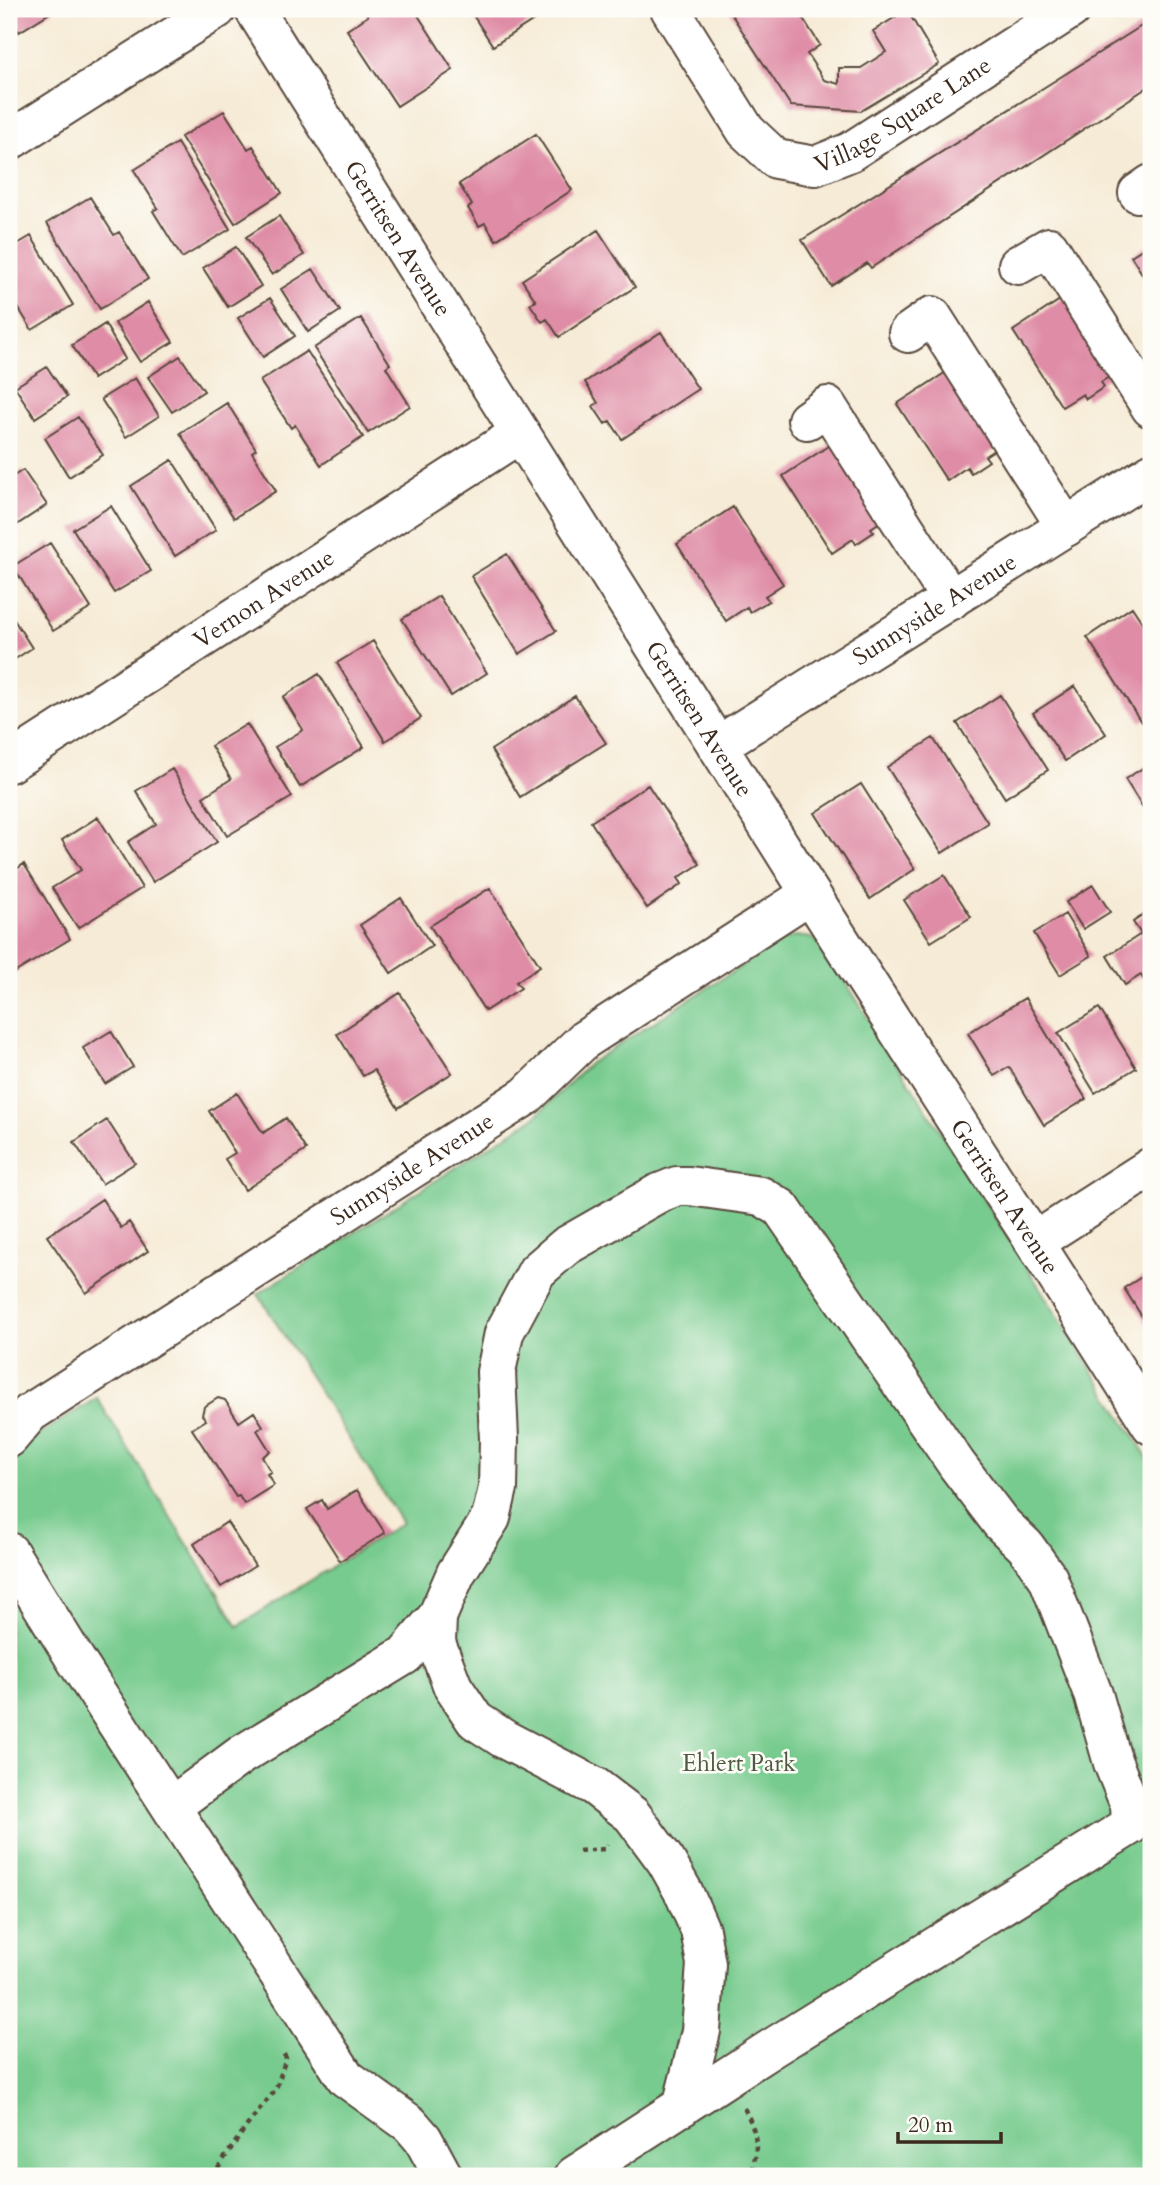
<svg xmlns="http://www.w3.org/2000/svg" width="1160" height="2185" font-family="Cardo,serif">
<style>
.green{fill:#77cb8e;stroke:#597a56;stroke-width:2}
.building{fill:#df8ca6}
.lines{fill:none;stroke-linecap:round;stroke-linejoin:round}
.minor-casing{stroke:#57473a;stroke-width:42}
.path{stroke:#57473a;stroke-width:4.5;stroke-dasharray:5 5;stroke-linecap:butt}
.minor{stroke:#fff;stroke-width:38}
.labels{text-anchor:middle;stroke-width:5;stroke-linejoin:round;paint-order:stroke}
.street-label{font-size:24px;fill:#3b2a1e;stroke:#fdfcf7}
.park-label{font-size:24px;fill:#4d5a40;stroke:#fdfcf7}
</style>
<rect width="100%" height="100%" fill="#fdfcf7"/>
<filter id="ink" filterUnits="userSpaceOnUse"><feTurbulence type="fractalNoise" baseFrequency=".0143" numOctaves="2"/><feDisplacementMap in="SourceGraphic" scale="14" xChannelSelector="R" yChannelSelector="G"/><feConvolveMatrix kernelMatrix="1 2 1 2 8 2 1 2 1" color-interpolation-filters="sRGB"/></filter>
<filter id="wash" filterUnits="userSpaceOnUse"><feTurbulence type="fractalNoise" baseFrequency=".00686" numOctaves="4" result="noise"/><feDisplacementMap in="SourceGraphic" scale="28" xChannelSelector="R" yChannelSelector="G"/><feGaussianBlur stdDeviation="1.57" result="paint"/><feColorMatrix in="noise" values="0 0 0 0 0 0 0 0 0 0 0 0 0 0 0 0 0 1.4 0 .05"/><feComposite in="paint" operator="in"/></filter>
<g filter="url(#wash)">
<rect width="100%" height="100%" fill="#f6ebd6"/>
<path class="green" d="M796,936L811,938L822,945L1151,1463V2176H9V1453L97,1398L238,1626L402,1523L258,1294L535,1117L590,1063L781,941Z"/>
<g id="blocks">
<path class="building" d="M9,9H56L19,32L9,16Z
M368,9H414L453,70L397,106L347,30L368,16L365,11Z
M469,9H551L493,46Z
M728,9H797L820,45L807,54L824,80L839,84V68H861L886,52L873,31L907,10L939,64L861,111L791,106Z
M1151,20V85L871,268L867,263L831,286L802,240Z
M224,111L248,149L253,146L282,193L235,223L181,137Z
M536,134L572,190L496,240L485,223L479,226L468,208L472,205L459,184Z
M177,143L230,229L182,258L153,211L158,208L134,170Z
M90,197L114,235L119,232L148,279L100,309L47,223Z
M279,216L304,255L272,275L246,237Z
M598,230L635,287L559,337L547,319L542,322L530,304L536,301L522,280Z
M31,236L73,305L32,330L9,293V249Z
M1151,243V288L1131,256Z
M236,247L261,286L228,307L203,268Z
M313,269L340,311L308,332L281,289Z
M1069,294L1119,371L1101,382L1104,387L1086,399L1083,394L1062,407L1013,331Z
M270,298L295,336L263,357L238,318Z
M148,302L173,342L140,362L115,323Z
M361,318L390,364L386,367L410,406L368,433L314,348Z
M105,324L125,359L93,379L72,345Z
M661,332L698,389L622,439L610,421L605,424L593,406L598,403L585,382Z
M307,351L363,437L321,465L295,425L291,428L260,381Z
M180,356L204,391L172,412L148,377Z
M47,367L67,397L35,418L15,387Z
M954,367L1003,444L985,456L989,461L971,473L967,467L947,481L897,404Z
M135,378L159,416L126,437L101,399Z
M227,403L256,449L252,452L276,491L234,518L180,433Z
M78,417L103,455L69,477L45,438Z
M839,439L889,516L871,528L874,532L856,544L853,539L832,553L783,476Z
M172,460L216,530L175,556L131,486Z
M23,470L47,505L15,526L9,517V479Z
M111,506L151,571L114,593L73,529Z
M733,507L783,584L765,596L769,601L750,612L747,607L726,621L677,544Z
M50,543L91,608L53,631L13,566Z
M507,554L556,631L519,654L471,576Z
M439,596L487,673L451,696L402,619Z
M1132,607L1151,636V716L1141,722L1087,637Z
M9,612L32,648L9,663Z
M373,641L421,718L385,741L337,663Z
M319,674L364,747L300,787L275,747L303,730L283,697Z
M1075,686L1106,734L1065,761L1033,713Z
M1000,695L1048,770L1005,798L957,723Z
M575,696L606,743L520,797L491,750Z
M247,724L292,797L227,836L203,797L231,779L211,746Z
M933,738L988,823L942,853L887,767Z
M1151,763V803L1143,808L1125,779Z
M172,769L217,842L153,882L128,842L156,824L136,791Z
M861,784L915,869L870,899L815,813Z
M648,785L700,864L678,878L682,884L647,908L591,822Z
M98,817L142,888L78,928L52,888L81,870L62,840Z
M24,864L70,939L9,976V874Z
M944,875L971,917L931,942L904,900Z
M1093,885L1110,912L1083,929L1066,902Z
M490,888L540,966L516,982L521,988L485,1011L430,926Z
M401,898L432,946L391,973L360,925Z
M1148,912L1151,917V988L1149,989L1141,975L1125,985L1107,956L1141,934L1133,922Z
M1065,914L1091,956L1060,975L1034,933Z
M400,993L452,1073L398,1108L374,1070L363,1076L337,1034Z
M1025,998L1086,1099L1044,1125L1009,1067L994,1076L968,1033Z
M1099,1008L1136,1068L1095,1093L1058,1033Z
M111,1031L133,1067L105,1084L83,1048Z
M237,1093L263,1133L286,1118L306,1150L245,1190L225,1159L235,1153L209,1111Z
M107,1120L135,1163L102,1184L74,1142Z
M102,1199L121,1228L129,1222L148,1251L86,1293L47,1236Z
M1151,1271V1331L1124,1288Z
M218,1398L225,1400L239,1422L254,1412L263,1426L257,1430L270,1451L262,1457L271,1472L267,1474L274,1485L244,1504L239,1496L236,1497L192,1429L206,1420L202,1415L204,1407Z
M357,1490L385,1533L340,1561L307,1509L322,1500L327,1509Z
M227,1522L255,1566L221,1587L194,1544Z"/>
</g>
</g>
<g filter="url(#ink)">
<use href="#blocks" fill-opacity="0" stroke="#57473a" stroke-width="2"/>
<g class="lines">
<defs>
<g id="minor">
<path id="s1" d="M254,9C440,303 623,600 810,893C923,1071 1039,1247 1151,1425"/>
<path id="s2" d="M670,9L746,131L776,159L815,166L850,152L1071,9"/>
<path d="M9,141L217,9"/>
<path d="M1138,193L1151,184"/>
<path d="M1018,265L1049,247L1151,408"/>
<path d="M908,333L932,316L1066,527"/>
<path d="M807,420L827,406L951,600"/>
<path id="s3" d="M717,746L1151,473"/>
<path id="s4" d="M9,763L519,434"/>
<path d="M1036,1241L1151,1167"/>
<path id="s5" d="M9,1438L30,1413L526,1096L584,1040L810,894"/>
<path d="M9,1552L77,1662L346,2078L410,2124L423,2139L443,2176"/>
<path d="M437,1617L436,1643L453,1687L475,1720L504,1739L594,1786L632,1815L666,1861L684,1893L700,1930L706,1964L701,2031L682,2107"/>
<path d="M172,1806L241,1755L405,1655L437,1617L456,1573L491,1518L498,1488L499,1439L496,1372L504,1333L537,1271L566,1246L657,1194L677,1186H689L761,1196L781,1208L957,1465L1001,1523L1025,1546L1048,1578L1093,1694L1113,1763L1130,1805L1131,1825L772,2048L574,2176"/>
</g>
</defs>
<use href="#minor" class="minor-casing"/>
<path class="path" d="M579,1851L604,1849L607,1844
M744,2108C759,2136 758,2147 751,2176
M212,2176L246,2127L276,2089L286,2058L283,2053"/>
<use href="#minor" class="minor"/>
</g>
</g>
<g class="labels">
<g class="street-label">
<text dy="8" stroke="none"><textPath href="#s2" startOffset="326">Village Square Lane</textPath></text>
<text dy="8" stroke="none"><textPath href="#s1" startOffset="271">Gerritsen Avenue</textPath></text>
<text dy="8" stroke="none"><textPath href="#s4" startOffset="303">Vernon Avenue</textPath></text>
<text dy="8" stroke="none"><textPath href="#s3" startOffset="257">Sunnyside Avenue</textPath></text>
<text dy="8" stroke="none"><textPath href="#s1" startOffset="838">Gerritsen Avenue</textPath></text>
<text dy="8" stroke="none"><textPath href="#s5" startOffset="486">Sunnyside Avenue</textPath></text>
<text dy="8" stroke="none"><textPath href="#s1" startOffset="1405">Gerritsen Avenue</textPath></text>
</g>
<g class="park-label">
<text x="739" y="1771">Ehlert Park</text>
</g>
</g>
<rect width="1160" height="2185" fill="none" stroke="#fdfcf7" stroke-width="35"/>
<path d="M898 2132v10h103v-10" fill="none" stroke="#3b2a1e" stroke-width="3.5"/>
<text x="908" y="2132" font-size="21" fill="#3b2a1e" stroke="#fdfcf7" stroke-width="5" paint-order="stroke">20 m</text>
</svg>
